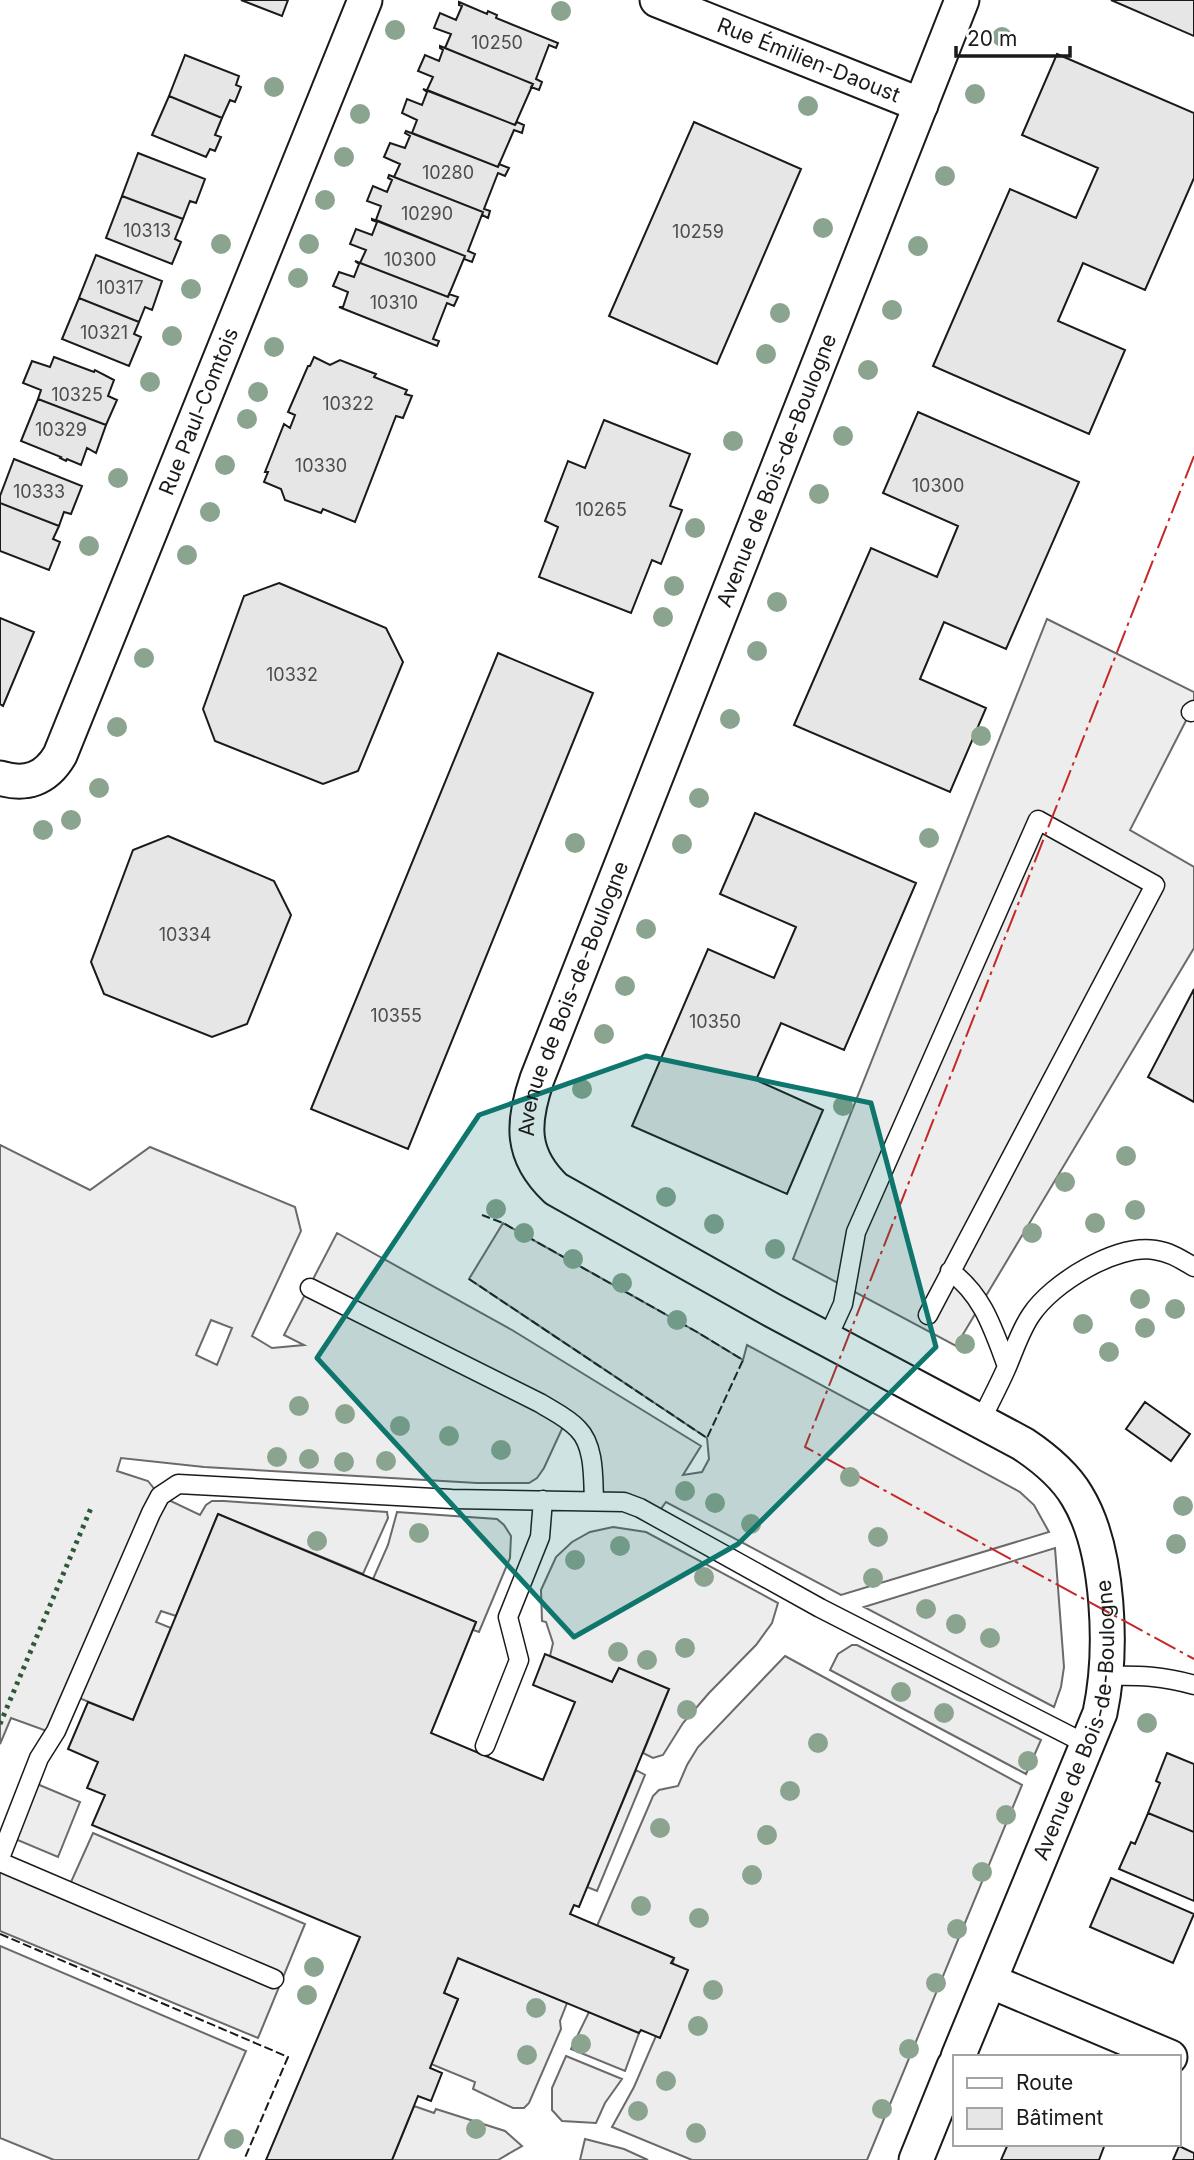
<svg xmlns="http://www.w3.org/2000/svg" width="1194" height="2160" font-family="Inter,sans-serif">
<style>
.built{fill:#ededed;stroke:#6a6a6a;stroke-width:2;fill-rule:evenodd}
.building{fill:#e6e6e6;stroke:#1a1a1a;stroke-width:2}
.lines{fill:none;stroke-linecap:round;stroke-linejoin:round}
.service-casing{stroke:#1a1a1a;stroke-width:21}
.minor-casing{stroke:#1a1a1a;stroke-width:37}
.service{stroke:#fff;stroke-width:18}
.minor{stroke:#fff;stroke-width:33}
.hedge{stroke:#2b5a34;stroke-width:5;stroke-dasharray:3.5 5;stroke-linecap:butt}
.fence{stroke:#1a1a1a;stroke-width:2;stroke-dasharray:9 3.5;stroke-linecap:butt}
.power{stroke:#c62828;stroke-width:2;stroke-dasharray:24 5 3.5 5;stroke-linecap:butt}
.tree{fill:#8aa48f}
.marked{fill:#0f766e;fill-opacity:0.2;stroke:#0f766e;stroke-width:5;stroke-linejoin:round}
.labels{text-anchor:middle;stroke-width:5;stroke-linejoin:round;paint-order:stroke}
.number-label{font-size:18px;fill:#4d4d4d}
.street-label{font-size:21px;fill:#1a1a1a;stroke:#fff}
</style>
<rect width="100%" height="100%" fill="#fff"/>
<path class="built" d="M1047,619L1194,692V705L1130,830L1194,867V948L956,1346L793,1259Z
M0,1145L90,1190L150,1147L295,1207L301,1231L252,1336L272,1348L304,1345L284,1335L337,1233L512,1330L701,1446L683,1475L702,1472L709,1459L707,1438L469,1279L503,1223L697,1332L743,1360L747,1345L1020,1492L1034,1505L1049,1532L841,1595L666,1502L655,1517L594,1501L592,1469L566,1420L544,1468L537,1478L529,1483H477L204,1467L121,1458L117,1471L148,1481L160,1496L200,1515L206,1505L212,1501H224L387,1512L388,1518L363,1574L218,1514L176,1616L161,1611L156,1622L171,1628L133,1720L72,1695L55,1734L11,1718L0,1744ZM211,1320L232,1328L217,1365L196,1355Z
M397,1512L497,1519L504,1525L511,1536L510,1558L479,1632L473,1630L476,1622L373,1579L388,1545Z
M613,1527L646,1532L778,1603L772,1623L756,1645L709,1693L683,1723L663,1755L653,1758L643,1753L669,1689L619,1668L612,1682L550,1656L553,1643L546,1622L542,1621L541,1590L556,1557L572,1542L590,1532Z
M1055,1548L1064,1667L1061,1687L1054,1707L864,1607Z
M852,1645H857L1041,1740L1026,1774L830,1670L838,1654Z
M785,1656L1022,1785L867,2160H692L612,2127L634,2087L656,2036L674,1958L597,1926L653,1796L659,1790L678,1786L687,1765L698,1747Z
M636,1770L645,1775L597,1891L587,1887Z
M30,1781L80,1802L58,1857L8,1836Z
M93,1833L305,1924L258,2038L0,1931V1862L67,1891Z
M0,1946L246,2051L198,2160H54L0,2138Z
M458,1958L567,2003L560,2021L561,2029L529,2103L524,2108H513L473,2089L475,2082L431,2064L458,1999L444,1993Z
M589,2012L639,2033L625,2071L571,2049Z
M566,2056L622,2079L605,2103L596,2123L562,2121L552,2110V2088Z
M414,2106L434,2113L436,2109L505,2131L522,2146L498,2160H392Z
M585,2139L624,2149L648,2160H580Z"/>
<path class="building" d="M241,0H288L282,16Z
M1111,0H1194V36Z
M459,2L487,14L488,11L497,15L496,18L558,43L556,48L549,45L536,79L542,82L539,90L531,87L533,84L445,48L451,34L434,28L440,13L456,20L462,6L459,5Z
M440,46L533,84L515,125L427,90L433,77L418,71L425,55L439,61L443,50L440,48Z
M1057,54L1194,113V178L1145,290L1083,263L1058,321L1125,350L1089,434L933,366L1010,189L1076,218L1098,168L1022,135Z
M185,55L239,76L236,85L241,87L235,102L230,100L222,118L169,96Z
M423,89L515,125L517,122L524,125L522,133L514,130L498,167L412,133L417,120L402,113L407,99L422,105L427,92Z
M169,96L222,118L215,135L221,137L215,151L210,149L206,157L152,135Z
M694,122L801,169L717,364L609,316Z
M406,131L498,167L499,164L509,168L505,176L498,173L484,209L490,211L488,218L482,215L483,212L394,177L400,164L384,157L390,143L405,148L410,136L405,133Z
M138,153L205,179L196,203L190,201L183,219L122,196Z
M389,175L483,212L468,251L475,254L472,262L464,259L465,256L376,220L381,206L367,201L373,186L387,192L392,180L388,178Z
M122,196L183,219L175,239L181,242L172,264L106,238Z
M372,219L465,256L448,297L360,263L366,250L350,244L356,229L372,235L377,222L372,220Z
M96,255L162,281L152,310L145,307L139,322L79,298Z
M355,261L448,297L449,294L458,297L454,306L447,303L433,339L439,341L437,346L339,307H343L348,292L333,286L339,272L354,277L359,264Z
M79,298L139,322L134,334L141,337L129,366L62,339Z
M54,357L94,372L95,370L114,380L108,396L117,400L106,425L38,399L41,390L23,383L32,361L50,367Z
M314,357L330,365L340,360L368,371L376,374L374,377L407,390L405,394L412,396L403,418L396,416L355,522L323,509L321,513L285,500L281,489L264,482L268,472H265L284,424L290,428L295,415L288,412L308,366H310Z
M38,399L106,425L96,453L87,448L81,465L67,459L66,461L60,458L61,457L21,441Z
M918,412L1079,482L1006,649L944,622L920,679L986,708L950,792L794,725L871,548L937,577L958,526L883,493Z
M604,420L690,454L670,506L682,510L661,564L652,560L631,613L539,577L558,527L545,521L568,461L585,468Z
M14,459L82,486L71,514L64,512L59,526L0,503V496Z
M0,503L59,526L53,539L60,542L49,570L0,551Z
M279,583L386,628L403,662L358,771L323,784L215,741L203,709L244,596Z
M0,618L34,632L3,706L0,704Z
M498,653L593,693L408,1149L311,1109Z
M755,813L916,883L844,1050L781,1023L756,1080L823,1110L787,1194L632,1126L708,949L774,978L796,927L720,894Z
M168,836L274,881L291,915L247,1024L212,1037L104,994L91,962L133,850Z
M1194,989V1102L1148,1077Z
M1145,1402L1190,1434L1171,1461L1126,1429Z
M218,1514L476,1622L431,1733L543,1780L575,1702L533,1685L545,1654L612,1682L619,1668L669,1689L579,1907L574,1905L570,1914L674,1958L671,1963L688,1970L660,2038L641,2030L639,2033L458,1958L444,1993L458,1999L430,2068L442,2073L431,2101L418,2096L392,2160H266L360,1937L92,1825L105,1795L87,1788L98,1762L68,1749L88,1702L133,1720Z
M1167,1753L1194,1764V1832L1148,1813L1160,1783L1156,1781Z
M1148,1813L1194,1832V1901L1119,1869L1131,1842L1135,1844Z
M1111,1878L1194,1914L1173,1963L1090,1927Z
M1008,2144H1105L1099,2160H1001Z
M1179,2146L1194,2153V2160H1173Z"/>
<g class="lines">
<defs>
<path id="service" d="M1191,712L1194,710
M950,1271C983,1295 993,1329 1007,1366
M310,1288L540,1403C553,1411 568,1418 578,1429C595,1446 593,1479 594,1501
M827,1339L843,1304L856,1232L1038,820L1155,885L928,1315
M980,1422C989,1404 998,1387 1006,1369C1014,1351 1020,1331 1031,1315C1052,1283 1116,1244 1155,1250C1170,1252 1182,1260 1194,1267
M1107,1676C1138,1675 1164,1676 1194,1685
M485,1746L519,1660L508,1617L540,1537L543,1500
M0,1858L39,1758L56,1731L151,1513L160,1496L178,1484L452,1499L624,1502L640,1508L820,1608L1088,1745
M0,1862L274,1979"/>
<g id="minor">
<path id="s1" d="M657,0L921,105"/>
<path id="s2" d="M0,778C26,786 46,779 60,755L365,0"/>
<path d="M990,1981L1170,2057"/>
<path id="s3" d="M958,2057L1100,1713C1113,1652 1110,1550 1077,1496C1064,1474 1044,1458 1023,1444L770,1309L556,1189C520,1155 522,1123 537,1079L962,0"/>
<path d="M916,2160L954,2066"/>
</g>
</defs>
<use href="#service" class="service-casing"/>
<use href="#minor" class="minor-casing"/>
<use href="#service" class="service"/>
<use href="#minor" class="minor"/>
<path class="hedge" d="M0,1724L91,1508"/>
<path class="fence" d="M469,1279L707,1438L743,1360L697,1332L503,1223L482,1215
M0,1934L288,2057L244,2160"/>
<path class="power" d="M1194,456L805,1447L1194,1659"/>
</g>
<g class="tree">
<circle cx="561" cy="11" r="10"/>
<circle cx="395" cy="30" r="10"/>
<circle cx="1002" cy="37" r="10"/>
<circle cx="274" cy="87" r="10"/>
<circle cx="975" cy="94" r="10"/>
<circle cx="808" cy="106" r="10"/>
<circle cx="360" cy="114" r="10"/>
<circle cx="344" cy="157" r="10"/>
<circle cx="945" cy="176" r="10"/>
<circle cx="325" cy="200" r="10"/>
<circle cx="823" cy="228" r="10"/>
<circle cx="221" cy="244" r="10"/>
<circle cx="309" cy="244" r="10"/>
<circle cx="918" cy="246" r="10"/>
<circle cx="298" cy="278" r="10"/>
<circle cx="191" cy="289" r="10"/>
<circle cx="892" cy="310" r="10"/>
<circle cx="780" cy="313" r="10"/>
<circle cx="172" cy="336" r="10"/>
<circle cx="274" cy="347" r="10"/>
<circle cx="766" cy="354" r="10"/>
<circle cx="868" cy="370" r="10"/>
<circle cx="150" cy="382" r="10"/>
<circle cx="258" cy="392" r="10"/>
<circle cx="247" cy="419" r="10"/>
<circle cx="843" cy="436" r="10"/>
<circle cx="733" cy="441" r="10"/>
<circle cx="225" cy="465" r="10"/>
<circle cx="118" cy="478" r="10"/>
<circle cx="819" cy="494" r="10"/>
<circle cx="210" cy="512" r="10"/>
<circle cx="695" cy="528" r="10"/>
<circle cx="89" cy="546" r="10"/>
<circle cx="187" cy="555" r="10"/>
<circle cx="674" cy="586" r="10"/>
<circle cx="777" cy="602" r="10"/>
<circle cx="663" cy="617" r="10"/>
<circle cx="757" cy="651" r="10"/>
<circle cx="144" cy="658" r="10"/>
<circle cx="730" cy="719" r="10"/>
<circle cx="117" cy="727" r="10"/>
<circle cx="981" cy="736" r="10"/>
<circle cx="99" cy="788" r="10"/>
<circle cx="699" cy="798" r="10"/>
<circle cx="71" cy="820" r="10"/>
<circle cx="43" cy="830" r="10"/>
<circle cx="929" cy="838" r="10"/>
<circle cx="575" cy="843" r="10"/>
<circle cx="682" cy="844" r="10"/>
<circle cx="646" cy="929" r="10"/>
<circle cx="625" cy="986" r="10"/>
<circle cx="604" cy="1034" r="10"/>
<circle cx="582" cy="1089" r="10"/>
<circle cx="843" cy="1106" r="10"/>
<circle cx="1126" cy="1156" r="10"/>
<circle cx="1065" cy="1182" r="10"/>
<circle cx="666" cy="1197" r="10"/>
<circle cx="496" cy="1209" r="10"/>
<circle cx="1135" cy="1210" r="10"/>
<circle cx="1095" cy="1223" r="10"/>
<circle cx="714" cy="1224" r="10"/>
<circle cx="524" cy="1233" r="10"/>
<circle cx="1032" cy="1233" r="10"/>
<circle cx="775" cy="1249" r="10"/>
<circle cx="573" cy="1259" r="10"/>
<circle cx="622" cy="1283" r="10"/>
<circle cx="1140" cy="1299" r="10"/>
<circle cx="1175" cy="1309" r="10"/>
<circle cx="677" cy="1320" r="10"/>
<circle cx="1083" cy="1324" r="10"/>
<circle cx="1145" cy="1328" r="10"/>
<circle cx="965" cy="1344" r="10"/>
<circle cx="1109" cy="1352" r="10"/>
<circle cx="299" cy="1406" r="10"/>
<circle cx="345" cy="1414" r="10"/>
<circle cx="400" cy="1426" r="10"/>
<circle cx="449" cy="1436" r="10"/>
<circle cx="501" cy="1450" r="10"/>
<circle cx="277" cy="1457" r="10"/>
<circle cx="309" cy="1459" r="10"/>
<circle cx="386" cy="1461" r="10"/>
<circle cx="344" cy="1462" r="10"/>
<circle cx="850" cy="1477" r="10"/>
<circle cx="685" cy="1491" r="10"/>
<circle cx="715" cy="1503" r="10"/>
<circle cx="1183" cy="1506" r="10"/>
<circle cx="751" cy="1524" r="10"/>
<circle cx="419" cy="1533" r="10"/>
<circle cx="878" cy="1537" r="10"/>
<circle cx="317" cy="1541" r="10"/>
<circle cx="1176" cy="1544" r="10"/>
<circle cx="620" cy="1546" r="10"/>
<circle cx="575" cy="1560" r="10"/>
<circle cx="704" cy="1577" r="10"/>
<circle cx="873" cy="1578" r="10"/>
<circle cx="926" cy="1609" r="10"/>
<circle cx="956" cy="1624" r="10"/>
<circle cx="990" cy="1638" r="10"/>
<circle cx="685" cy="1648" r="10"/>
<circle cx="618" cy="1652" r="10"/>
<circle cx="647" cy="1660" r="10"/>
<circle cx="901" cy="1692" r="10"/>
<circle cx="687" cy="1710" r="10"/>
<circle cx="944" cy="1713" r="10"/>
<circle cx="1147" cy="1723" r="10"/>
<circle cx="818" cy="1743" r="10"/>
<circle cx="1028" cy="1761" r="10"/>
<circle cx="790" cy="1791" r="10"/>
<circle cx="1006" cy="1815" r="10"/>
<circle cx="660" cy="1828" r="10"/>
<circle cx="767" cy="1835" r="10"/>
<circle cx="982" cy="1872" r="10"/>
<circle cx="752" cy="1875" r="10"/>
<circle cx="641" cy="1906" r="10"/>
<circle cx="699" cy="1918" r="10"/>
<circle cx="957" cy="1929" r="10"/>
<circle cx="314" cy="1967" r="10"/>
<circle cx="936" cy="1983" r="10"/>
<circle cx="713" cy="1990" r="10"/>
<circle cx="307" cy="1995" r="10"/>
<circle cx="536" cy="2008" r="10"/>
<circle cx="698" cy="2026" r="10"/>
<circle cx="581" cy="2044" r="10"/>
<circle cx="909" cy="2049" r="10"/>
<circle cx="527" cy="2055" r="10"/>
<circle cx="666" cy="2081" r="10"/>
<circle cx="882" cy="2109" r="10"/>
<circle cx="638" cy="2111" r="10"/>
<circle cx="476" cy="2129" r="10"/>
<circle cx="696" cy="2133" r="10"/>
<circle cx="234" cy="2139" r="10"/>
</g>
<path class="marked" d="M646,1056L871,1103L936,1347L738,1544L574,1637L317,1358L479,1115Z"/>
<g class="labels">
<g class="number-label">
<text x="497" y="49">10250</text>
<text x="448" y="179">10280</text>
<text x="427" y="220">10290</text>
<text x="147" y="237">10313</text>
<text x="698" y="238">10259</text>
<text x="410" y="266">10300</text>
<text x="120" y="294">10317</text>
<text x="394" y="309">10310</text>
<text x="104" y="339">10321</text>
<text x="77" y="401">10325</text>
<text x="348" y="410">10322</text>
<text x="61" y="436">10329</text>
<text x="321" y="472">10330</text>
<text x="938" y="492">10300</text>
<text x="39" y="498">10333</text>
<text x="601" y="516">10265</text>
<text x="292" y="681">10332</text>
<text x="185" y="941">10334</text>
<text x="396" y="1022">10355</text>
<text x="715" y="1028">10350</text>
</g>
<g class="street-label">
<text dy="7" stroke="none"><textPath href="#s1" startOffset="163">Rue Émilien-Daoust</textPath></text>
<text dy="7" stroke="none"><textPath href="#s2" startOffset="441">Rue Paul-Comtois</textPath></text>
<text dy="7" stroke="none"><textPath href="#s3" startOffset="1976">Avenue de Bois-de-Boulogne</textPath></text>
<text dy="7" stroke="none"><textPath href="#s3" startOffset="1409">Avenue de Bois-de-Boulogne</textPath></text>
<text dy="7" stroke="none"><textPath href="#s3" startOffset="360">Avenue de Bois-de-Boulogne</textPath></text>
</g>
</g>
<rect x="953" y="2055" width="228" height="91" fill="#ffffff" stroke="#a3a3a3" stroke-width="2"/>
<rect x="967" y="2078" width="35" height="10" fill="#ffffff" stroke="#a3a3a3" stroke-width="2"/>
<text x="1016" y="2090" font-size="21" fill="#1a1a1a">Route</text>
<rect x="967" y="2108" width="35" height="21" fill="#e6e6e6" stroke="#a3a3a3" stroke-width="2"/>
<text x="1016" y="2125" font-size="21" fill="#1a1a1a">Bâtiment</text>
<path d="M956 46v10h114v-10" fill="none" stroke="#1a1a1a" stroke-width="3.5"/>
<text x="967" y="46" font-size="21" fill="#1a1a1a" stroke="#ffffff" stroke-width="5" paint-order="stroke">20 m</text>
</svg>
